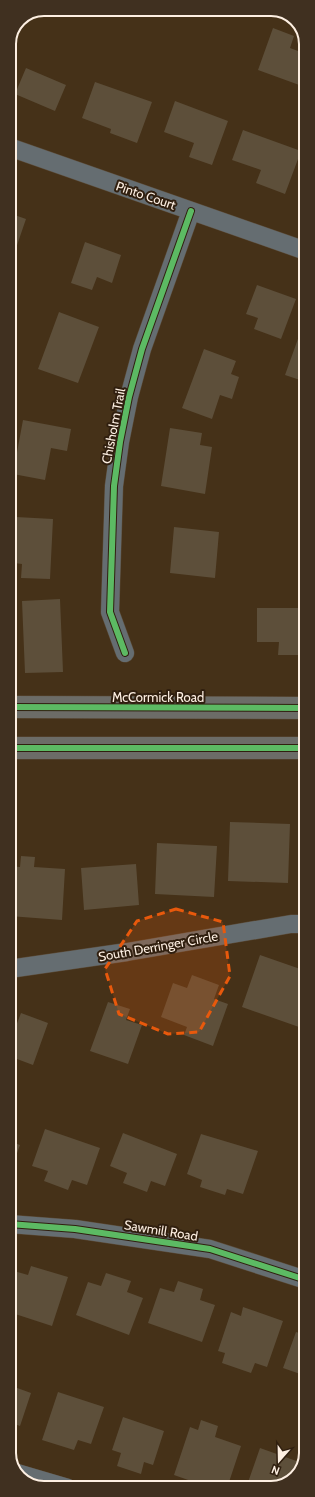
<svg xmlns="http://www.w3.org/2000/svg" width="315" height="1497" font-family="Cabin,sans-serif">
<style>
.building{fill:#5d4f3a}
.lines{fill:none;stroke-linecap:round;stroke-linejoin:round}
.minor-casing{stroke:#5b4b38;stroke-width:19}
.primary-casing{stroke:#5b4b38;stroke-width:23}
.minor{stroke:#656d71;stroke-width:18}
.primary{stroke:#6c6c67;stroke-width:22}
.cycleway-casing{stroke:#301f0f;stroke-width:8}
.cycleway{stroke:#5cba63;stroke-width:6}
.marked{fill:#e8590c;fill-opacity:0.2;stroke:#e8590c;stroke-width:3;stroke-dasharray:8 5;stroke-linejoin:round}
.labels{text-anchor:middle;stroke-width:4;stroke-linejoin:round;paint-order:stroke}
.street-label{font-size:13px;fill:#fdefe2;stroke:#301f0f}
.rim{fill:none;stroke:#fdefe2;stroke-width:2}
</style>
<rect width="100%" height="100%" fill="#453118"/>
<path class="building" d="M273,28L294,36L290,48L306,54V75L302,86L258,70Z
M26,68L66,85L55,111L15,94Z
M95,82L152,102L137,143L110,133L111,129L82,118Z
M175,101L228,121L212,165L189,157L194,143L164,132Z
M243,130L301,151L285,194L256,183L261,170L232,160Z
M9,213L26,219L14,254L9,252Z
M85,242L121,255L112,283L97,277L92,290L71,283Z
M257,285L296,299L281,339L254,329L258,318L246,314Z
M59,312L99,327L78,383L38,369Z
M299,336L306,338V382L285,375Z
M204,349L236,361L231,374L239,377L232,399L220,395L212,419L182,408Z
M23,420L71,429L67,451L51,448L45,480L13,474Z
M170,428L202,433L200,445L212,447L205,494L161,486Z
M16,517L53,519L50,579L21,578L22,564L14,563Z
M174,527L219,532L215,578L170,573Z
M60,599L63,672L25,673L22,601Z
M257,608H299V655H278L279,642H257Z
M230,822L290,824L288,883L228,881Z
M305,832H306V861H303Z
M157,843L217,846L214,897L155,894Z
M21,856L35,857L34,867L65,869L62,920L9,916V866L20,867Z
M136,864L139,905L84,910L81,868Z
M260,955L306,971V1006L299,1027L242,1007Z
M192,975L219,985L214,999L228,1004L213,1046L184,1035L187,1027L161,1017L173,983L187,988Z
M108,1002L130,1009L126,1020L142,1025L128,1064L90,1051Z
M21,1013L48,1023L33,1065L9,1056V1023L16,1026Z
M45,1129L100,1148L87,1185L72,1180L68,1190L44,1181L48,1171L32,1166Z
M123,1133L177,1154L165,1186L151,1181L147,1192L123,1183L127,1173L110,1166Z
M201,1134L258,1151L243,1194L227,1189L225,1195L200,1187L202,1180L187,1174Z
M9,1141L20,1145L9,1175Z
M31,1266L68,1277L52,1326L9,1312V1284L14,1271L28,1275Z
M106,1273L131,1281L127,1292L143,1298L129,1335L76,1315L88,1282L101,1286Z
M178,1281L203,1289L200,1300L215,1305L202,1342L148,1323L160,1288L174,1292Z
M243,1307L283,1321L267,1367L255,1363L251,1373L222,1363L225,1353L218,1351L231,1312L241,1316Z
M296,1332L306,1335V1376L283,1368Z
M9,1385L31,1393L20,1426L9,1422Z
M58,1392L104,1407L91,1444L78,1440L74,1450L42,1440Z
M123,1417L164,1431L153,1465L144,1462L141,1474L117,1466L121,1453L112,1450Z
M201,1420L218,1426L215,1437L241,1446L227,1488L213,1483L211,1488L174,1475L190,1427L198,1430Z
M260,1448L302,1463L297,1476L276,1488H246Z"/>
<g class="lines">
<defs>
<path id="minor" d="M9,147L306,251
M125,653L110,612L114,486L120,442L129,397L142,349L191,211
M9,969L127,952L291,924H306
M9,1224L75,1229L210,1249L306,1280
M17,1473L68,1488"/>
<path id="primary" d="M9,707L306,708
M9,748H306"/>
</defs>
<use href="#minor" class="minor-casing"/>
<use href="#primary" class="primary-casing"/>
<use href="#minor" class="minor"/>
<use href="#primary" class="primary"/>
<defs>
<path id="cycleway" d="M125,653L110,612L114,486L120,442L129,397L142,349L191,211
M9,707L306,708
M9,748H306
M9,1224L75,1229L210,1249L306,1280"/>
</defs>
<use href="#cycleway" class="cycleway-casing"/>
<use href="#cycleway" class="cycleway"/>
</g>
<path class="marked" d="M176,909L223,922L230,976L199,1032L168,1034L119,1014L105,969L137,921Z"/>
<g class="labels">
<g class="street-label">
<text transform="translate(146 195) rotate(19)" y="5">Pinto Court</text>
<text transform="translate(113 426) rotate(-79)" y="5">Chisholm Trail</text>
<text x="158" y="702">McCormick Road</text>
<text transform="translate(158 946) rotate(-10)" y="5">South Derringer Circle</text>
<text transform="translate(161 1230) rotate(9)" y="5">Sawmill Road</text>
</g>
</g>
<path d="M0 0H315V1497H0ZM44 16H271A28 28 0 0 1 299 44V1453A28 28 0 0 1 271 1481H44A28 28 0 0 1 16 1453V44A28 28 0 0 1 44 16Z" fill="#403020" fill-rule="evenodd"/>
<path class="rim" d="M44 16H271A28 28 0 0 1 299 44V1453A28 28 0 0 1 271 1481H44A28 28 0 0 1 16 1453V44A28 28 0 0 1 44 16Z"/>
<g transform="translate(279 1461) rotate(200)" stroke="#301f0f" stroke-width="3" paint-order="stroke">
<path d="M0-3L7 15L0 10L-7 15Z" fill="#fdefe2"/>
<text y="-6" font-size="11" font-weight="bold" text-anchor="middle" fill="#fdefe2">N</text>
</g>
</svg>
